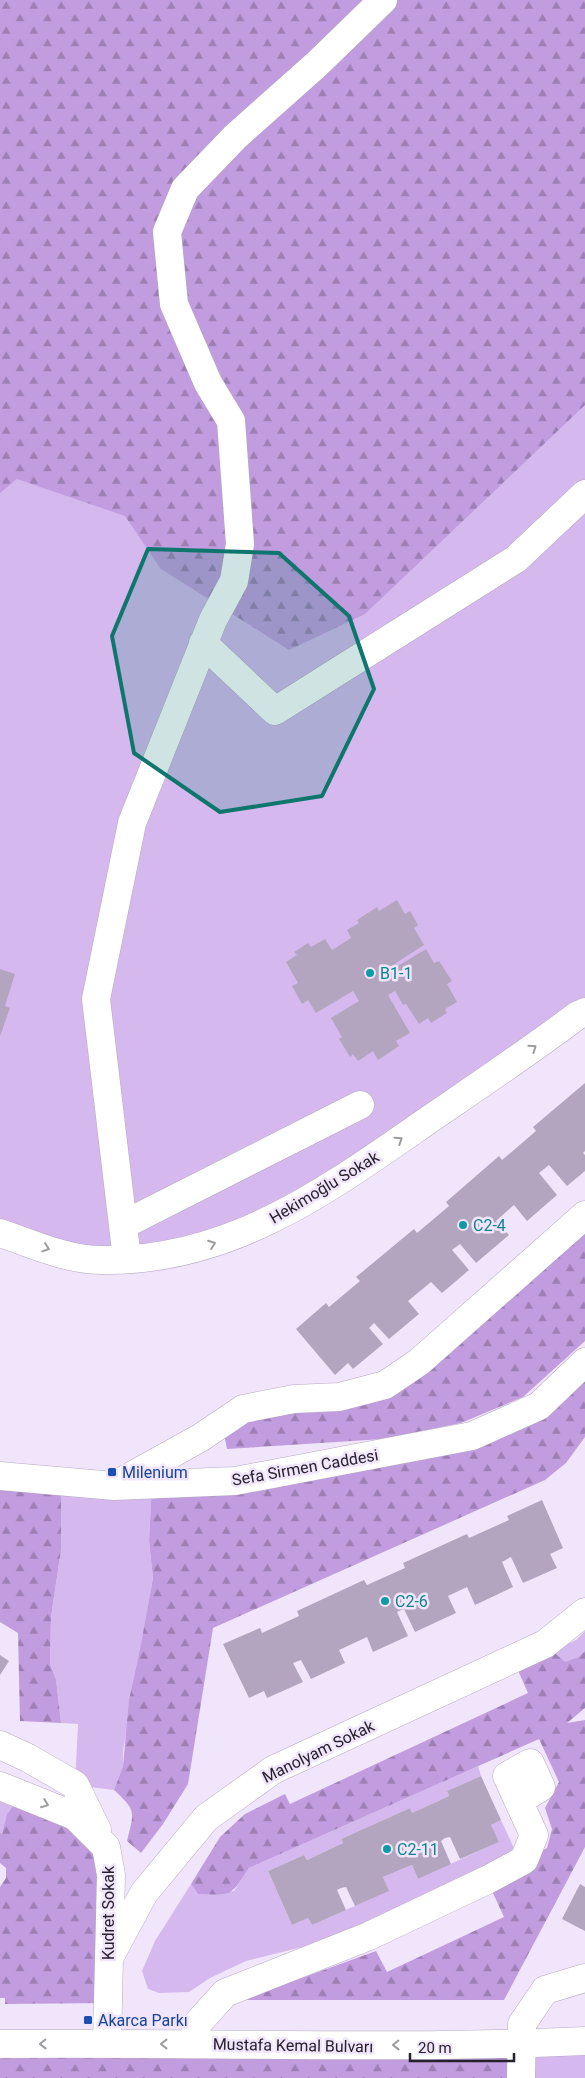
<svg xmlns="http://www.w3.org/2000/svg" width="585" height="2078" font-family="Roboto,sans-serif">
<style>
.grass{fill:#d5b9ee}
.forest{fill:url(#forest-firs)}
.building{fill:#b3a5c0}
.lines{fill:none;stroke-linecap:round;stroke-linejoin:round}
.minor-casing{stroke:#b7a9c3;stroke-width:29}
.minor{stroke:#fff;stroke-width:28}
.oneway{stroke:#9d9ba0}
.marked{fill:#0f766e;fill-opacity:0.2;stroke:#0f766e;stroke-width:4;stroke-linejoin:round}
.culture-dot{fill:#0f9aa8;stroke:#f1e5fb;stroke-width:2}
.transit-dot{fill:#1a4fb4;stroke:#f1e5fb;stroke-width:2}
.labels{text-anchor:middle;stroke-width:5;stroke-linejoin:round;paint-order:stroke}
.culture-label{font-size:16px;fill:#0d838f;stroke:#f1e5fb;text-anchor:start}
.street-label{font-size:16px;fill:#26212b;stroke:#f1e5fb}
.transit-label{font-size:16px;fill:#164399;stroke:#f1e5fb;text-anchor:start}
</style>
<defs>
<pattern id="forest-firs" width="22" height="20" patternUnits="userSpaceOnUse" patternTransform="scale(1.25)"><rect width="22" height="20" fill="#c19cdf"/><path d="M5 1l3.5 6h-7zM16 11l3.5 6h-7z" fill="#9d7fb5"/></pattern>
</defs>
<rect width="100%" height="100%" fill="#f1e5fb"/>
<path class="grass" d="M0,0H585V1012L319,1193L127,1259L0,1233Z
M61,1482L152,1485L149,1541L153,1578L123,1751V1766L114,1790L75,1785L78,1724L61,1723L56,1679L50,1664L51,1617L61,1550Z
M585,1631V1683L553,1651L576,1640Z
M478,1766L481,1776L447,1791L449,1796L412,1813L410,1808L341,1839L343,1843L307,1860L304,1855L268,1871L292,1925L308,1918L312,1925L388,1891L383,1877L412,1865L418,1879L498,1842L491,1825L501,1820L517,1855L346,1936L246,1961L210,1978L189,1992L159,1993L148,1989L142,1971L155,1941L191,1884L198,1894L234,1891L249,1868Z
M0,1786L21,1795L7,1814L0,1842Z
M585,2041V2078H521L523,2044Z"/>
<path class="forest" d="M0,0H585V405L365,614L289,650L161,569L125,516L17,479L0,493Z
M585,1215V1341L523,1397L461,1423L383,1439L227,1449L222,1423L385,1385Z
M585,1362V1437L566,1463L545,1480L213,1628L188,1784L163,1824L141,1853L127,1841C134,1812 137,1811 114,1790L123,1766L129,1700L139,1655L153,1578L149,1541L152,1485L472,1436Z
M0,1476L61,1482V1550L51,1617L50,1664L56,1679L61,1723L20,1721L18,1633L0,1622Z
M545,1644L565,1662L579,1657L585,1651V1708L567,1723L585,1720V1847L504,2000H244L254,1992L299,1979L376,1951L387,1972L504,1917L487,1880L547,1848L552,1829L545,1808L559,1782L539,1739L249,1868C230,1897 233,1895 198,1894L191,1884L220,1837L245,1814L285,1794L290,1804L528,1693L513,1659Z
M21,1795L106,1847L107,2003L5,2004V1998H0V1887L6,1878V1868L0,1863V1833L2,1834L7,1814Z
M0,2044H523L521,2078H0Z"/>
<path class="building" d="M397,900L405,914L410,911L418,925L414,928L424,945L396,963L398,966L426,949L434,963L439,961L452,981L447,984L457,1002L445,1009L447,1013L431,1023L428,1018L419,1024L406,1004L403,1005L395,991L388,995L410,1033L396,1041L399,1046L378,1060L373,1051L358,1061L353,1054L350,1057L339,1039L342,1037L331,1018L359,1001L353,991L316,1013L308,1000L302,1004L292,986L298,983L286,962L297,955L294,952L308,943L311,947L325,939L332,950L351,938L347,930L359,923L357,920L377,907L379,911Z
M0,969L15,974L5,1006L10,1008L0,1036Z
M585,1083V1151L583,1153L585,1155V1171L567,1186L549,1165L539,1173L557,1195L527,1221L514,1205L496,1221L509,1235L476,1263L460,1244L452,1250L469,1270L442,1293L431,1282L408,1301L419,1314L389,1339L374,1323L369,1328L383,1344L353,1369L348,1363L335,1375L296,1329L326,1303L329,1307L360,1281L356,1277L414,1229L417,1233L449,1206L446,1202L499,1156L502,1160L536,1131L533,1127Z
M542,1500L563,1548L550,1554L557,1568L523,1583L511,1557L502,1562L513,1587L475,1605L467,1587L448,1596L456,1613L415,1632L404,1609L397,1612L408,1636L373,1652L367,1637L339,1650L345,1663L311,1679L301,1660L293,1663L303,1682L267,1698L264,1691L249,1698L223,1644L260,1628L262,1633L299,1616L297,1611L364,1580L367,1585L405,1568L403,1563L467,1534L469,1538L509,1520L507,1516Z
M0,1655L9,1661L0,1675Z
M481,1776L501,1820L491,1825L499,1842L460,1859L450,1837L445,1838L441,1841L451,1864L418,1879L412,1865L383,1877L389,1891L355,1906L346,1887L341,1888L337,1890L346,1910L312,1925L308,1918L292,1925L268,1871L304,1855L307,1860L343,1843L341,1839L410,1808L412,1813L449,1796L447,1791Z
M580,1884L585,1887V1931L562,1919Z"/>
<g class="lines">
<defs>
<path id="minor" d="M203,643L275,711L516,559L585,494
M123,1225L360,1105
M0,1233C33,1244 67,1260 102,1260C230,1262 326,1191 427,1121C478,1086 529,1052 578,1015L585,1012
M127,1259L96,999L132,823L213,620L234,581L240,544L231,421L208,383L174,304L167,232L185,189L235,137L317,64L383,0
M0,1476L114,1486L235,1481L472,1436L539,1406L585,1362
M117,1484L200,1438L243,1409L294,1399L339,1397L385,1385L419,1362L585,1215
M0,1745L28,1758L75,1785L97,1830
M0,1786L75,1816L106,1847L111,1875L107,2044
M109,1958L144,1893L206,1818L273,1770L545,1644L585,1612
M0,2044C195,2042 390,2050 585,2041
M193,2044L197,2024L225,1993L369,1936L487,1880L524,1860L534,1835L507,1776L530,1763L541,1787L519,1801
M521,2078L522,2024L545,1990L585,1978"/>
</defs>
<use href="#minor" class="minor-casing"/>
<use href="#minor" class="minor"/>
</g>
<defs><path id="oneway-chevron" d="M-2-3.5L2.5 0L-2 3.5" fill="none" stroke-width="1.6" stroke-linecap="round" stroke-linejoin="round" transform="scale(1.25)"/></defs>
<g class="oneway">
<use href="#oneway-chevron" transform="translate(533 1048) rotate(-35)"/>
<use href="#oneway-chevron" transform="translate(399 1140) rotate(-33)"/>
<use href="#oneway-chevron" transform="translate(212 1244) rotate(-20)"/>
<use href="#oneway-chevron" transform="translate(46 1248) rotate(18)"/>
<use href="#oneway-chevron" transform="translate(45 1804) rotate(21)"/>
<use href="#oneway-chevron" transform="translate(43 2044) rotate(179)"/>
<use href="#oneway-chevron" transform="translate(164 2044) rotate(180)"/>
<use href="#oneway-chevron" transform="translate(396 2045) rotate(179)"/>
</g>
<path class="marked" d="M148,549L279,553L349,616L374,689L322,796L220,812L134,753L112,636Z"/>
<g class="culture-dot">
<circle cx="370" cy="973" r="5"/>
<circle cx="463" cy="1225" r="5"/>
<circle cx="385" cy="1601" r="5"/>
<circle cx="387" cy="1849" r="5"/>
</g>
<g class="transit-dot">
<rect x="107" y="1467" width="10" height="10" rx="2.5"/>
<rect x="83" y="2015" width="10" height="10" rx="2.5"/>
</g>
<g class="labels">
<g class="culture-label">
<text x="380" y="979">B1-1</text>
<text x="473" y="1231">C2-4</text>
<text x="395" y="1607">C2-6</text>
<text x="397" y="1855">C2-11</text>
</g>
<g class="street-label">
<text transform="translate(324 1187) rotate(-31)" y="6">Hekimoğlu Sokak</text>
<text transform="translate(305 1467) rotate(-10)" y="6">Sefa Sirmen Caddesi</text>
<text transform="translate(318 1751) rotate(-26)" y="6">Manolyam Sokak</text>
<text transform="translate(108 1913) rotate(-90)" y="6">Kudret Sokak</text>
<text transform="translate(293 2045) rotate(1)" y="6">Mustafa Kemal Bulvarı</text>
</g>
<g class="transit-label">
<text x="122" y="1478">Milenium</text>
<text x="98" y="2026">Akarca Parkı</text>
</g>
</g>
<path d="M410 2053v8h104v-8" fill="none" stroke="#26212b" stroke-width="2.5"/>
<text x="418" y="2053" font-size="15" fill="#26212b" stroke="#f1e5fb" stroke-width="4" paint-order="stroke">20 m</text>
</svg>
